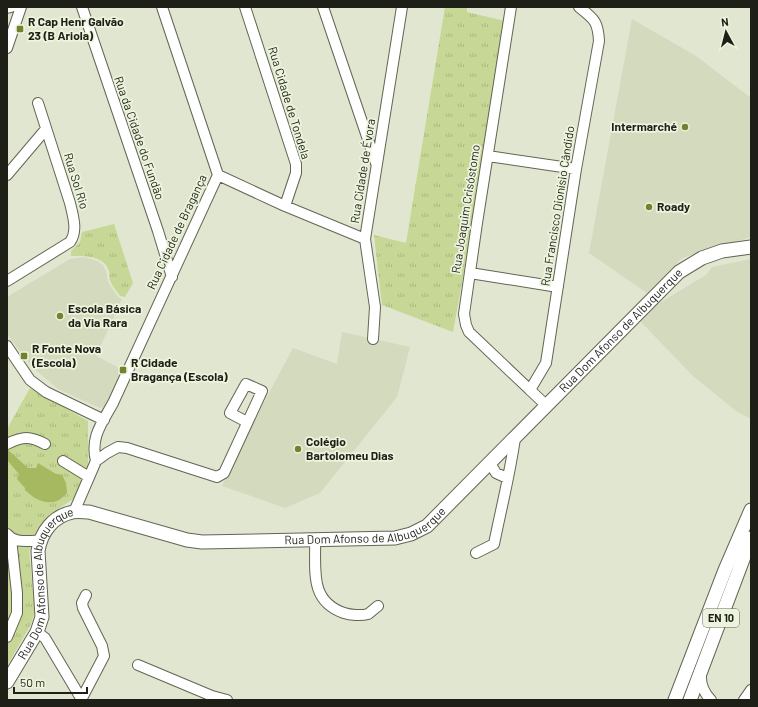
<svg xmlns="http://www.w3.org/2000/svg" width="758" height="707" font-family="Barlow,sans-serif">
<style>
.built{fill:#d3dabe}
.park{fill:url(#park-tufts)}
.water{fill:#a6b960}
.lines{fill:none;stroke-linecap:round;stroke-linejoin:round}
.minor-casing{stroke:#616653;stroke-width:12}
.major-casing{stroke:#616653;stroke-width:15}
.minor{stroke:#fff;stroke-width:10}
.major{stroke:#fff;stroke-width:13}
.poi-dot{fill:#728231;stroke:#edf4dd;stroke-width:1.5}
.labels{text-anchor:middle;stroke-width:3.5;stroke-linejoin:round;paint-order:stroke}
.shield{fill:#edf4dd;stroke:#5c6053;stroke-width:1}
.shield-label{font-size:11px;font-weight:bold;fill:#1e2018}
.poi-label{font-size:12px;font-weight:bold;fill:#1e2018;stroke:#edf4dd;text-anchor:start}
.street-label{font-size:12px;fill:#1e2018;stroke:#edf4dd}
</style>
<defs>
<pattern id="park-tufts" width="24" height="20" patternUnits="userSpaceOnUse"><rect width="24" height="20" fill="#c7d795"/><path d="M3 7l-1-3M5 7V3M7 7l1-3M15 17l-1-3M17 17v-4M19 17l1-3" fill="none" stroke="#aab880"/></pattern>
</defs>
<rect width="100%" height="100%" fill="#e0e6d0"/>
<path class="built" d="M632,19L696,56L751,98V237L682,258L647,293L589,253Z
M84,257L97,261L103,265L106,271L108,282L118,297L122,299L96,356L123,370L106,406L100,408L58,389L31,366L7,334V297L70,259Z
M751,259V419L736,411L693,376L639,320L658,304L706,275L712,267Z
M342,332L410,347L397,397L320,493L285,508L222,486L255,419L293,348L337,364Z"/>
<path class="park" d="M445,7H467V12L509,22L453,332L382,305L374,235L406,243Z
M114,224L133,283L125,297L120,296C117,291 112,286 110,280C109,278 110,274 109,271C104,255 84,256 71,256V251L80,242L82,232Z
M30,388L88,421V468L76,497L61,507L35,534L29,551L35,612L31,624L7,666V429Z"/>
<path class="water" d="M7,449L28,468H36L38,463L56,474H58L62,475L66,483L67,493C64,496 60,500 57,501C44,505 33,498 25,490V488L17,479L19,474L7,460Z"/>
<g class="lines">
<defs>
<path id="minor" d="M82,7L158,231L172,277
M245,7L296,164V173L285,206
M323,7L376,163
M511,7L477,223L464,314L466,325L469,332L530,390
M7,8L11,7
M7,48L21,7
M488,156L576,169
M7,175L46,129
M218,175L285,206L365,239
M470,273L558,287
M7,281L70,242C78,231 73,216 70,203L38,103
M373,339L375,307L365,239L402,7
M7,346L30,380L46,392L104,420
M547,406L530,390L546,363L576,169L599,41C598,21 594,19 579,7
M7,444C23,436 30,436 45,444
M63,461L89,477
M96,461C90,437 102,423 113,403L218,175L162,7
M490,463L496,473L507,478
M74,512L96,461L107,453L118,447L127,448L217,477L224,473L262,391L246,384L230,413L247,422
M7,534C15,544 28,540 40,541
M315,540C316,570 309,601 344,613C350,615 361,616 368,614C371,612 375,608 378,606
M476,553L494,544C501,509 510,474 515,438
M37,632L45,638L82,700
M7,637L17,613V593L11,539
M138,665L212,696L227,700
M701,673C700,684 703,692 711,700
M81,700L104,656L102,646L83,608L82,603L86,595
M744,700L751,690"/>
<g id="major">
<path id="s1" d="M7,682L37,632L42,617L38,551C41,532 53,516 73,512C78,511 84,512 89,512L187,540L202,542L395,538L411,534L427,526L679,272L702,258L722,251L751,247"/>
<path d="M675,700L725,570L751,510"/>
<path d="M690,700L751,538"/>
</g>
</defs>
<use href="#minor" class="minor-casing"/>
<use href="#major" class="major-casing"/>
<use href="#minor" class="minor"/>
<use href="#major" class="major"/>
</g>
<g class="poi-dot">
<rect x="16" y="25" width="8" height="8" rx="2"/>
<circle cx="685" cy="127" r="4"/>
<circle cx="649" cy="207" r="4"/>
<circle cx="60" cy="316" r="4"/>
<rect x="20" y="352" width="8" height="8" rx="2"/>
<rect x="119" y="366" width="8" height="8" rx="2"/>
<circle cx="298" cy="449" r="4"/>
</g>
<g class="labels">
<rect class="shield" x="703" y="609" width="36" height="18" rx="3"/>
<g class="shield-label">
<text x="721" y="622">EN 10</text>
</g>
<g class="poi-label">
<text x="28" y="26">R Cap Henr Galvão<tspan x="28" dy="14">23 (B Ariola)</tspan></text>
<text x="677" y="131" text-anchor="end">Intermarché</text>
<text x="657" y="211">Roady</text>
<text x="68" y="313">Escola Básica<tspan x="68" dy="14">da Via Rara</tspan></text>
<text x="32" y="353">R Fonte Nova<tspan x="32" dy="14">(Escola)</tspan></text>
<text x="131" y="367">R Cidade<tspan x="131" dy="14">Bragança (Escola)</tspan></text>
<text x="306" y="446">Colégio<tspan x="306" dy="14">Bartolomeu Dias</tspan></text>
</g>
<g class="street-label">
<text transform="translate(289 103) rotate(73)" y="4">Rua Cidade de Tondela</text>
<text transform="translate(139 138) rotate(71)" y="4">Rua da Cidade do Fundão</text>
<text transform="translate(363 171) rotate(-81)" y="4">Rua Cidade de Évora</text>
<text transform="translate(76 181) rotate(73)" y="4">Rua Sol Rio</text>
<text transform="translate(558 206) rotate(-81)" y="4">Rua Francisco Dionísio Cândido</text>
<text transform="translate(466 209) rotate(-81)" y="4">Rua Joaquim Crisóstomo</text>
<text transform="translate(177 232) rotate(-65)" y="4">Rua Cidade de Bragança</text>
<text dy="4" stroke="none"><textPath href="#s1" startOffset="832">Rua Dom Afonso de Albuquerque</textPath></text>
<text dy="4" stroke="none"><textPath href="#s1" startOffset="496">Rua Dom Afonso de Albuquerque</textPath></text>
<text dy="4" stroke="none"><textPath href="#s1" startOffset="112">Rua Dom Afonso de Albuquerque</textPath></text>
</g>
</g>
<rect width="758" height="707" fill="none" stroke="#1e2018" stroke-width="16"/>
<g transform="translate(726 32) rotate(353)" stroke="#edf4dd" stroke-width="3" paint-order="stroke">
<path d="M0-3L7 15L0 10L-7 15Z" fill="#1e2018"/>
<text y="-6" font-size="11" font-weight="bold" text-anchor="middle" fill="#1e2018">N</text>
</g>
<path d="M14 687v6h73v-6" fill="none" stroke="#1e2018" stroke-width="2"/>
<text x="20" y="687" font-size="12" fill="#1e2018" stroke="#edf4dd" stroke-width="3" paint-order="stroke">50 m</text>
</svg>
